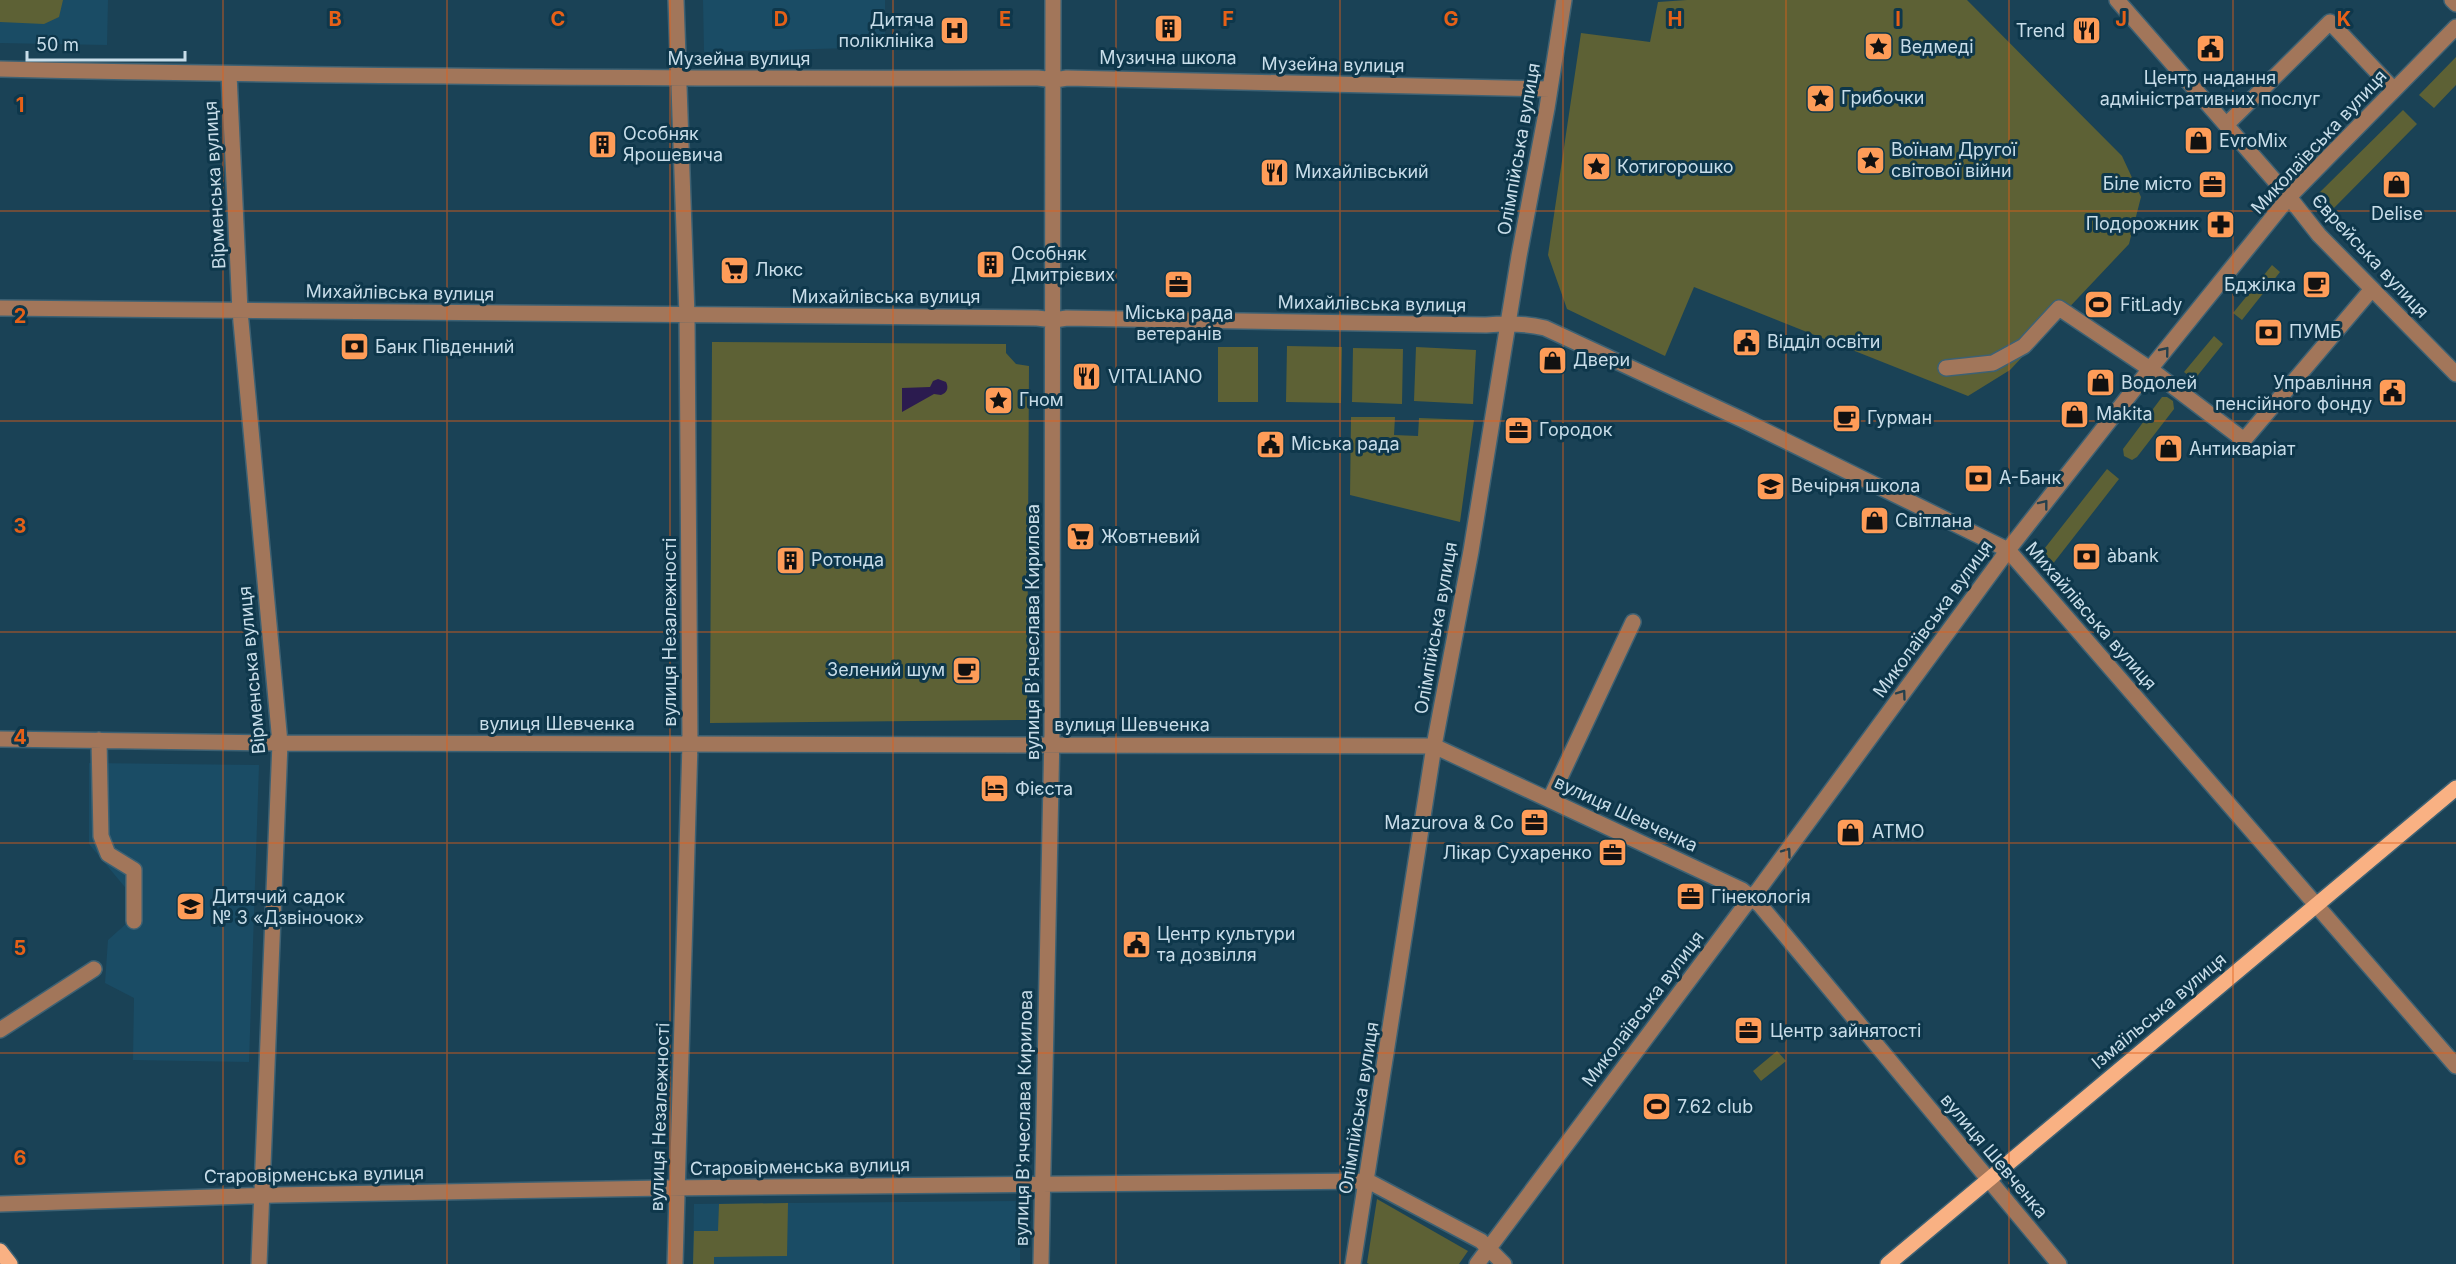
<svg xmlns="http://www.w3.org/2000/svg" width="2456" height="1264" font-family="Inter,sans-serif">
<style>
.built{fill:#1a4c65}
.green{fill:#5d6135}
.water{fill:#2b1b4f}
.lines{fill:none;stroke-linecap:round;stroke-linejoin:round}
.minor-casing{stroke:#3d6173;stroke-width:18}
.major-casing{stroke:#3d6173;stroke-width:18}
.minor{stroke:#a2765a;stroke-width:15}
.major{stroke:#f9b183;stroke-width:15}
.oneway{stroke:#24404d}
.grid{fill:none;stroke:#e66017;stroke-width:1.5;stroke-opacity:0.55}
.labels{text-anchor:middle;stroke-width:6;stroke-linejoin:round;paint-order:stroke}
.poi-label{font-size:18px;fill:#c8dde9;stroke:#0e374b;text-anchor:start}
.street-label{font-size:18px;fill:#c8dde9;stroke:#0e374b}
.grid-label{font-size:20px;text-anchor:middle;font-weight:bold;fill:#e66017;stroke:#0e374b;stroke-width:6;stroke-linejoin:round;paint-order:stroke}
</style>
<rect width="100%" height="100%" fill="#1a4256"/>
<path class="built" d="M0,0H108L107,45L0,43Z
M703,0H885V47L704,52Z
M89,763L259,765L249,1062L133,1060L134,998L105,983L108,940L127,923L129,892L89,844Z
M1020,1201V1264H693L694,1204Z"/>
<path class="green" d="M0,0H63L59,17L44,24L0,22Z
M1687,0H1967L2122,156L2141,197L2129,244L2010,370L1968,396L1694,287L1665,356L1567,309L1548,255L1581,33L1650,42L1658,2Z
M2456,57V85L2434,108L2419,95Z
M2403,110L2417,124L2332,210L2317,195Z
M2272,265L2280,272L2242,320L2233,313Z
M2214,336L2223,344L2194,380L2184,372Z
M712,342L1006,344V353L1016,364L1029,366L1027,720L710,723Z
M1287,346L1342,347L1341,403L1286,402Z
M1218,347H1258V402H1218Z
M1416,347L1476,350L1473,404L1414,401Z
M1353,348L1403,349L1402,404L1352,402Z
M2162,397H2167L2173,401L2174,409L2137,457L2132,460L2124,456L2123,449Z
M1351,417H1395L1394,435L1418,436L1419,418L1474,420L1460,522L1350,495Z
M2107,469L2119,479L2045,574L2041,571L2039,563L2041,553Z
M1777,1051L1786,1061L1761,1081L1753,1071Z
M1377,1199L1468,1251L1459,1264H1369L1367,1263Z
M788,1203L787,1256L714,1257V1264H693L694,1231H718L719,1204Z"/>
<path class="water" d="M938,379L946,382C949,388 947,393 941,395L934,394L902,412V388L930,387L933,381Z"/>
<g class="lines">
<defs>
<path id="minor" d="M2117,0L2289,197L2319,235L2456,374
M2452,0L2456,4
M0,69C346,77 692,79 1038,78L1055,80L1067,78L1550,89
M229,74L240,311L280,743L259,1264
M2226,125L2330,22L2394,90
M0,308L1037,318L1054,320L1067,318L1486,325C1507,323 1524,323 1545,328L1743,420L2008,550L2456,1066
M1946,368L1993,363L2024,346L2059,308L2150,369L2244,440L2372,289
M0,739L280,743L1434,746L1742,890L1760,905L2059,1264
M99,740L101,836L108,854L134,870V921
M1550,799L1633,622
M0,1030L94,969
M0,1204L275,1195L664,1188L1368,1181L1481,1241L1504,1264
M675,1264L690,743L687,316L676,0
M1041,1264L1052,733L1053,0
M1353,1264L1434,746L1471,551L1519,256L1547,108L1564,0
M1477,1264L1743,908L1759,889L2008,550L2150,369L2289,197L2456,27"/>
<path id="major" d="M0,1251L10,1264
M1888,1264L2456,788"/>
</defs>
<use href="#minor" class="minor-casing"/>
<use href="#major" class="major-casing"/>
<use href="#minor" class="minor"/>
<use href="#major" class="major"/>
</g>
<defs><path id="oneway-chevron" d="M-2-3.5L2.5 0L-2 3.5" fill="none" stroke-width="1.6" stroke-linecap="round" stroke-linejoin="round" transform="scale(1.5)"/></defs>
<g class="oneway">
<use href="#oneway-chevron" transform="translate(2165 351) rotate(-51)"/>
<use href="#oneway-chevron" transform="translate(2044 504) rotate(-52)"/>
<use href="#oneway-chevron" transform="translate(1902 694) rotate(-54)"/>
<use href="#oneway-chevron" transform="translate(1787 852) rotate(-54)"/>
</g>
<path class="grid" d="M223,0V1264M447,0V1264M670,0V1264M893,0V1264M1116,0V1264M1340,0V1264M1563,0V1264M1786,0V1264M2009,0V1264M2233,0V1264M0,211H2456M0,421H2456M0,632H2456M0,843H2456M0,1053H2456"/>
<defs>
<symbol id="building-square" viewBox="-11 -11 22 22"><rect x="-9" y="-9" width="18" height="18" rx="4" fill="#fe9c58" stroke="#0e374b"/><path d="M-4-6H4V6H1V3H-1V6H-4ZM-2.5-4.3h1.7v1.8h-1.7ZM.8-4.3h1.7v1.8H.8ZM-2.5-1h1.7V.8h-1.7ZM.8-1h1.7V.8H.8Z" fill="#111"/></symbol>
<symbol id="hospital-square" viewBox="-11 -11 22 22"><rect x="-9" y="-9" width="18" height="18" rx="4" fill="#fe9c58" stroke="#0e374b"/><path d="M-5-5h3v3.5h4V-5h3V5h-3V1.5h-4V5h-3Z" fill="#111"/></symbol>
<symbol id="restaurant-square" viewBox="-11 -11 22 22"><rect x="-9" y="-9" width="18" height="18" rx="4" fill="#fe9c58" stroke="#0e374b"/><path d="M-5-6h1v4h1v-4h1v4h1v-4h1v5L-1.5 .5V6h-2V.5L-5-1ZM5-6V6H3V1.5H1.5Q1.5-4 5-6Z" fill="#111"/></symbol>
<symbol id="sight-square" viewBox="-11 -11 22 22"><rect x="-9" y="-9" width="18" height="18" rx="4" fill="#fe9c58" stroke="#0e374b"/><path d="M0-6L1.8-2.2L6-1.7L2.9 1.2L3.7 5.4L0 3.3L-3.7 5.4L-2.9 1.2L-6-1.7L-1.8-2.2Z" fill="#111"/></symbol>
<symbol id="civic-square" viewBox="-11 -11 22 22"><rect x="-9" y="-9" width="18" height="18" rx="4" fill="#fe9c58" stroke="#0e374b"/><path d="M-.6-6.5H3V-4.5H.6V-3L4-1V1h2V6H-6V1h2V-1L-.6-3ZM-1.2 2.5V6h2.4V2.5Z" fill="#111"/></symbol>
<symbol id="shop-square" viewBox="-11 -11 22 22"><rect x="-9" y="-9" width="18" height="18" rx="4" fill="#fe9c58" stroke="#0e374b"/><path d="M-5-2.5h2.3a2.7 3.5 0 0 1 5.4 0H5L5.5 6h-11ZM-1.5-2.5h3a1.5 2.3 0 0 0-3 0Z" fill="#111"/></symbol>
<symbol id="office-square" viewBox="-11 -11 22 22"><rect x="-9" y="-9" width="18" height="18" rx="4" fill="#fe9c58" stroke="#0e374b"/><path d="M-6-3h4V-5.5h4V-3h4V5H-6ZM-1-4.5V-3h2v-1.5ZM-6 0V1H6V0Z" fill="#111"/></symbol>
<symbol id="pharmacy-square" viewBox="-11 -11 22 22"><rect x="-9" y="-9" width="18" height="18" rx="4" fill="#fe9c58" stroke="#0e374b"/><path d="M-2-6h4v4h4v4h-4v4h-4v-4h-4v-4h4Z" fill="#111"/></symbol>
<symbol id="supermarket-square" viewBox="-11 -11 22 22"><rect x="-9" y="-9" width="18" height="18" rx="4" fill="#fe9c58" stroke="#0e374b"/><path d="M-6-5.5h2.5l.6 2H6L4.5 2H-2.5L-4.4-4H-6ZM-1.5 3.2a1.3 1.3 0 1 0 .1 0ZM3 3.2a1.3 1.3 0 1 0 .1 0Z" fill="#111"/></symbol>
<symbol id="cafe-square" viewBox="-11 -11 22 22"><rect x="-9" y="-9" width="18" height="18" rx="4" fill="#fe9c58" stroke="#0e374b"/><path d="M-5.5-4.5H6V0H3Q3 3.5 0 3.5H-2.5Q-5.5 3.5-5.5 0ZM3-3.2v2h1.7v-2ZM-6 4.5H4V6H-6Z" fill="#111"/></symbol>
<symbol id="stadium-square" viewBox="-11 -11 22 22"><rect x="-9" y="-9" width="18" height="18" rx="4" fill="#fe9c58" stroke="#0e374b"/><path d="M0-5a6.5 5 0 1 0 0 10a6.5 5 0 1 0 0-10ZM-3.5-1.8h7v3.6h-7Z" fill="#111"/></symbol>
<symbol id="bank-square" viewBox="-11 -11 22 22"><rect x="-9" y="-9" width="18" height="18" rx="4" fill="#fe9c58" stroke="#0e374b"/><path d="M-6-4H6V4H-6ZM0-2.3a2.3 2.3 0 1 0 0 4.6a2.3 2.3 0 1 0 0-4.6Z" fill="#111"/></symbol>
<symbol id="school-square" viewBox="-11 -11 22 22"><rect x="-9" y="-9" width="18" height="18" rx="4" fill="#fe9c58" stroke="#0e374b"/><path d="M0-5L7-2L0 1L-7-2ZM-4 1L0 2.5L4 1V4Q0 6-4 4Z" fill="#111"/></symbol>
<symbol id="hotel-square" viewBox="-11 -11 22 22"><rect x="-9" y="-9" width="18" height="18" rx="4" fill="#fe9c58" stroke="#0e374b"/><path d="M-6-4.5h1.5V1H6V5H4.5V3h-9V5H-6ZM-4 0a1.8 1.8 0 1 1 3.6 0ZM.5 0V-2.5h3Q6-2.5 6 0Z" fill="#111"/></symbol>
</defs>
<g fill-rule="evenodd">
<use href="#building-square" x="1152" y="12" width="33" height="33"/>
<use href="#hospital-square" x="938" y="14" width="33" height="33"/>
<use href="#restaurant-square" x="2070" y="14" width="33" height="33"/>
<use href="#sight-square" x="1862" y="30" width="33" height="33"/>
<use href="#civic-square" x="2194" y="32" width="33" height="33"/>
<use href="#sight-square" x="1804" y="82" width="33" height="33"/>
<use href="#shop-square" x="2182" y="124" width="33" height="33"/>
<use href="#building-square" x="586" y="128" width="33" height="33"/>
<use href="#sight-square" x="1854" y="144" width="33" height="33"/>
<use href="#sight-square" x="1580" y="150" width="33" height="33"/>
<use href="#restaurant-square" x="1258" y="156" width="33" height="33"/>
<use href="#office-square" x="2196" y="168" width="33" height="33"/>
<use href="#shop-square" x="2380" y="168" width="33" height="33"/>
<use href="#pharmacy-square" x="2204" y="208" width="33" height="33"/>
<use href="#building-square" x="974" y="248" width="33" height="33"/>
<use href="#supermarket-square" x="718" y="254" width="33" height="33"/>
<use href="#office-square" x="1162" y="268" width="33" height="33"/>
<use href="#cafe-square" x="2300" y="268" width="33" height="33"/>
<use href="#stadium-square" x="2082" y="288" width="33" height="33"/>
<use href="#bank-square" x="2252" y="316" width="33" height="33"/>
<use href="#civic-square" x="1730" y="326" width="33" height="33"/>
<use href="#bank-square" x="338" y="330" width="33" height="33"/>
<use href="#shop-square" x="1536" y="344" width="33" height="33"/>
<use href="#restaurant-square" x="1070" y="360" width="33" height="33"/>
<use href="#shop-square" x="2084" y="366" width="33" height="33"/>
<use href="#civic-square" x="2376" y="376" width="33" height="33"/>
<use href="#sight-square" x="982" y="384" width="33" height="33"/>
<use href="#shop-square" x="2058" y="398" width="33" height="33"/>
<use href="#cafe-square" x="1830" y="402" width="33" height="33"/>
<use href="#office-square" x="1502" y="414" width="33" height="33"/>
<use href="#civic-square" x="1254" y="428" width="33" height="33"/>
<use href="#shop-square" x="2152" y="432" width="33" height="33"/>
<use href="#bank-square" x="1962" y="462" width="33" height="33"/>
<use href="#school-square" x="1754" y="470" width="33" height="33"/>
<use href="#shop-square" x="1858" y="504" width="33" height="33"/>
<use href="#supermarket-square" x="1064" y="520" width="33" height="33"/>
<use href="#bank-square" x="2070" y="540" width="33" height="33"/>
<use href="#building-square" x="774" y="544" width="33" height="33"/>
<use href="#cafe-square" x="950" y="654" width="33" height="33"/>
<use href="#hotel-square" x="978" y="772" width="33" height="33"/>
<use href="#office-square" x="1518" y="806" width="33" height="33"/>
<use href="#shop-square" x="1834" y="816" width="33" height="33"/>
<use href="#office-square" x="1596" y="836" width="33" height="33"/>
<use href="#office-square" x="1674" y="880" width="33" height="33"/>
<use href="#school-square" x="174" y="890" width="33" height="33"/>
<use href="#civic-square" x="1120" y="928" width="33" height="33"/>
<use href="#office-square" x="1732" y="1014" width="33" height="33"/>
<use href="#stadium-square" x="1640" y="1090" width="33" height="33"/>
</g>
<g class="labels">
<g class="poi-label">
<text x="934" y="26" text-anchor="end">Дитяча<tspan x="934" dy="21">поліклініка</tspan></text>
<text x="2065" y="37" text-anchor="end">Trend</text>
<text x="1900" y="53">Ведмеді</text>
<text x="1168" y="64" text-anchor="middle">Музична школа</text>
<text x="2210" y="84" text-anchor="middle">Центр надання<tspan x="2210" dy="21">адміністративних послуг</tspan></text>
<text x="1841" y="104">Грибочки</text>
<text x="623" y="140">Особняк<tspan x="623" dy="21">Ярошевича</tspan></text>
<text x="2219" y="147">EvroMix</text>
<text x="1891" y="156">Воїнам Другої<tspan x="1891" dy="21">світової війни</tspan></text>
<text x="1617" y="173">Котигорошко</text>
<text x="1295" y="178">Михайлівський</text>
<text x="2192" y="190" text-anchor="end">Біле місто</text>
<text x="2397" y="220" text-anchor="middle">Delise</text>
<text x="2199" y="230" text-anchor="end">Подорожник</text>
<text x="1011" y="260">Особняк<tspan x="1011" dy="21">Дмитрієвих</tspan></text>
<text x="755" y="276">Люкс</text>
<text x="2296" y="291" text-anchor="end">Бджілка</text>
<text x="2120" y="311">FitLady</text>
<text x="1179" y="319" text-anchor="middle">Міська рада<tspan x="1179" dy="21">ветеранів</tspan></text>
<text x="2289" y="338">ПУМБ</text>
<text x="1767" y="348">Відділ освіти</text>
<text x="375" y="353">Банк Південний</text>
<text x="1573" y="366">Двери</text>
<text x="1108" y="383">VITALIANO</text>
<text x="2121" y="389">Водолей</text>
<text x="2372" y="389" text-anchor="end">Управління<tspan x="2372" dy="21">пенсійного фонду</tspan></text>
<text x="1019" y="406">Гном</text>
<text x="2096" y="420">Makita</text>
<text x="1867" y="424">Гурман</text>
<text x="1539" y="436">Городок</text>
<text x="1291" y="450">Міська рада</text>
<text x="2189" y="455">Антикваріат</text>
<text x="1999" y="484">А-Банк</text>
<text x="1791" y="492">Вечірня школа</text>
<text x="1895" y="527">Світлана</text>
<text x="1101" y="543">Жовтневий</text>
<text x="2107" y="562">àbank</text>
<text x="811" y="566">Ротонда</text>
<text x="945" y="676" text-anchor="end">Зелений шум</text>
<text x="1015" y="795">Фієста</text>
<text x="1514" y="829" text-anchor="end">Mazurova &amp; Co</text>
<text x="1872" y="838">АТМО</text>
<text x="1592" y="859" text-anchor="end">Лікар Сухаренко</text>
<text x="212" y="903">Дитячий садок<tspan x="212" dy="21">№ 3 «Дзвіночок»</tspan></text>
<text x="1711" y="903">Гінекологія</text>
<text x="1157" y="940">Центр культури<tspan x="1157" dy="21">та дозвілля</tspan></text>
<text x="1770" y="1037">Центр зайнятості</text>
<text x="1677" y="1113">7.62 club</text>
</g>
<g class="street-label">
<text x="739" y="65">Музейна вулиця</text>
<text transform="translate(1333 65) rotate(1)" y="6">Музейна вулиця</text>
<text transform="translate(2319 142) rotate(-47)" y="6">Миколаївська вулиця</text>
<text transform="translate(1519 149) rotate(-80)" y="6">Олімпійська вулиця</text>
<text transform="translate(215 185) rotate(-93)" y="6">Вірменська вулиця</text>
<text transform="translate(2370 256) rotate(47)" y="6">Єврейська вулиця</text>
<text transform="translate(400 293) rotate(1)" y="6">Михайлівська вулиця</text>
<text x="886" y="303">Михайлівська вулиця</text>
<text transform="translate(1372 304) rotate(1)" y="6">Михайлівська вулиця</text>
<text transform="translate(2091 616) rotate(49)" y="6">Михайлівська вулиця</text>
<text transform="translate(1933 619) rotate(-54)" y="6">Миколаївська вулиця</text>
<text transform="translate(1436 628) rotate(-80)" y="6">Олімпійська вулиця</text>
<text transform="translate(670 632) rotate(-90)" y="6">вулиця Незалежності</text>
<text transform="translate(1033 632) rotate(-90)" y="6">вулиця В'ячеслава Кирилова</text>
<text transform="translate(252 670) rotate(-95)" y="6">Вірменська вулиця</text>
<text x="557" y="730">вулиця Шевченка</text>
<text x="1132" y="731">вулиця Шевченка</text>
<text transform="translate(1626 814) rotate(25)" y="6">вулиця Шевченка</text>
<text transform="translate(1643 1009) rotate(-53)" y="6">Миколаївська вулиця</text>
<text transform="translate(2159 1011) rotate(-40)" y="6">Ізмаїльська вулиця</text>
<text transform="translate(1359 1108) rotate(-81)" y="6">Олімпійська вулиця</text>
<text transform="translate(660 1117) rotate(-88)" y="6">вулиця Незалежності</text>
<text transform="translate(1024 1118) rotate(-89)" y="6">вулиця В'ячеслава Кирилова</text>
<text transform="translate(1994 1156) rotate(50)" y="6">вулиця Шевченка</text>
<text transform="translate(800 1167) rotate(-1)" y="6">Старовірменська вулиця</text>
<text transform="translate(314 1175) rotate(-1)" y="6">Старовірменська вулиця</text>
</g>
</g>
<g class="grid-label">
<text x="335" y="26">B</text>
<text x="558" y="26">C</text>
<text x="781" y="26">D</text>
<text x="1005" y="26">E</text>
<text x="1228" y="26">F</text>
<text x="1451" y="26">G</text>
<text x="1675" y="26">H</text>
<text x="1898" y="26">I</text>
<text x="2121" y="26">J</text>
<text x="2344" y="26">K</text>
<text x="20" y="112">1</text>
<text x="20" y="323">2</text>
<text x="20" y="533">3</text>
<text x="20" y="744">4</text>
<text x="20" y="955">5</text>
<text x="20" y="1165">6</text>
</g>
<path d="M27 51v9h158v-9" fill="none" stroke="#c8dde9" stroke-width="3"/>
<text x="36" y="51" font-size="18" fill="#c8dde9" stroke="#0e374b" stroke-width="4.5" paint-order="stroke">50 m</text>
</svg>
